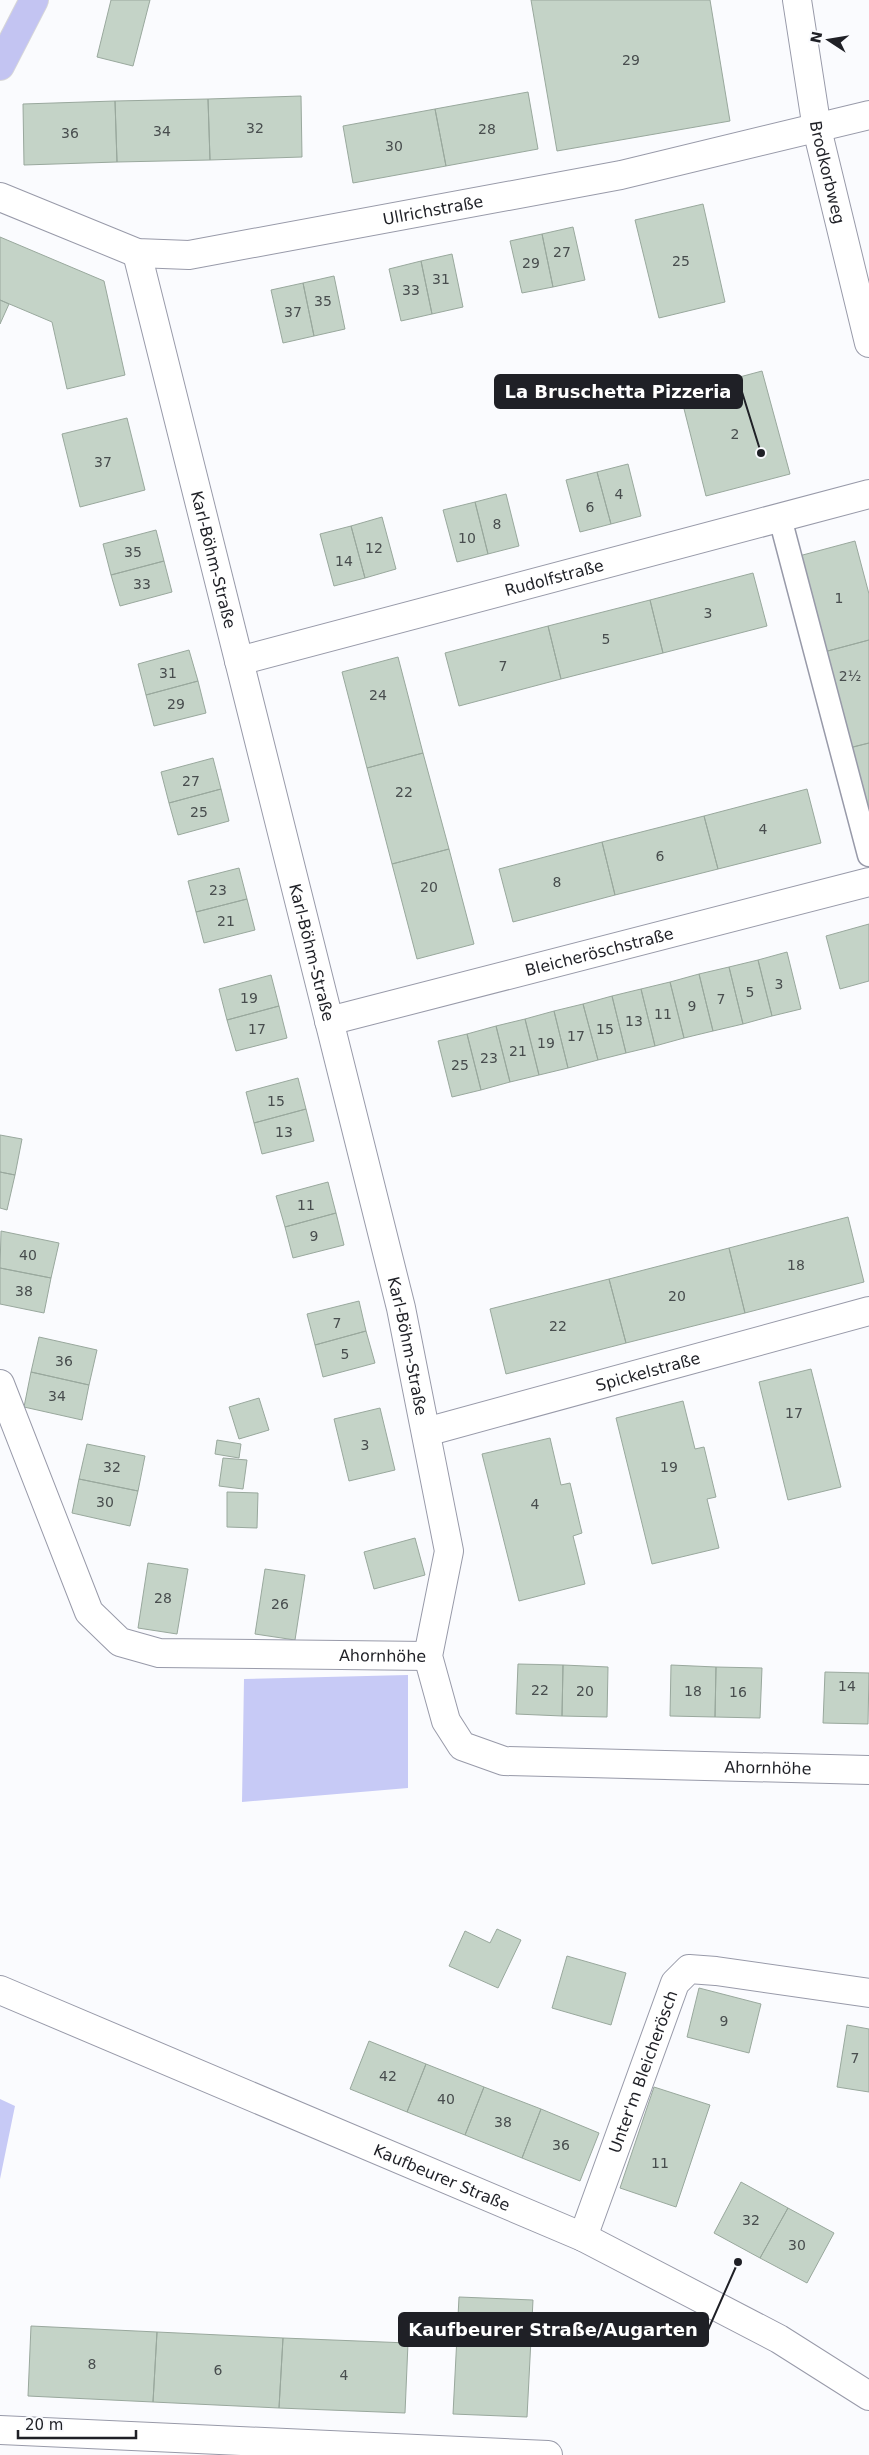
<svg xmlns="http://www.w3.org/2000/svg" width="869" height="2455" font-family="'DejaVu Sans',sans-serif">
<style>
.green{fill:#c7caf6}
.building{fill:#c4d3c7;stroke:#99a89d}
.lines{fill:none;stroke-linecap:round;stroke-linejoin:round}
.service-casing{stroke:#989aa9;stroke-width:25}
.minor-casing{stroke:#989aa9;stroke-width:30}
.tertiary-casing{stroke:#989aa9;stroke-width:30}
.primary-casing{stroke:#d7d7d8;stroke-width:30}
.service{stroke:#fff;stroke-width:22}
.minor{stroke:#fff;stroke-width:28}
.tertiary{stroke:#fff;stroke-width:28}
.primary{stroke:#c3c4f2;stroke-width:28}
.labels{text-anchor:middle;stroke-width:4;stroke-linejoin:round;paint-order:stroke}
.number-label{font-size:14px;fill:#484d4e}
.street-label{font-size:16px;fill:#1f2026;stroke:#fafbfe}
.leader{fill:none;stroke:#1f2026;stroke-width:2}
.callout-dot{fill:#1f2026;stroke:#fafbfe;stroke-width:2}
.callout{fill:#1f2026;stroke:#1f2026;stroke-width:2}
.callout-label{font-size:18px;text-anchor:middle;font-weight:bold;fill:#fff}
</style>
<rect width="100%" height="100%" fill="#fafbfe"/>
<path class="green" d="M408,1675V1788L242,1802L244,1679Z
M0,2099L15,2106L0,2179Z"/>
<path class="building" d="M111,0H150L133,66L97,57Z
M531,0H710L730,121L557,151Z
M528,92L538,149L446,166L435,109Z
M301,96L302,157L210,160L208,99Z
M208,99L210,160L117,162L115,101Z
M115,101L117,162L24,165L23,104Z
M435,109L446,166L353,183L343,126Z
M703,204L725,302L659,318L635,220Z
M573,227L585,280L553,287L542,234Z
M542,234L553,287L522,293L510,241Z
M0,237L104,281L125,375L67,389L52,322L0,300Z
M452,254L463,307L432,314L421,261Z
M421,261L432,314L401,321L389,269Z
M334,276L345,329L314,336L303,283Z
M303,283L314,336L283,343L271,290Z
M0,300L9,304L0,324Z
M762,371L790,474L706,496L680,393Z
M127,418L145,490L80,507L62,434Z
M628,464L641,516L611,524L597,472Z
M597,472L611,524L580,532L566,480Z
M506,494L519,546L488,554L475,502Z
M475,502L488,554L457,562L443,510Z
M382,517L396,569L365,578L351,526Z
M351,526L365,578L334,586L320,534Z
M156,530L164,561L111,575L103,544Z
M855,541L869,594V640L824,652L799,556Z
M164,561L172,592L120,606L111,575Z
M753,573L767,626L663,653L650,600Z
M650,600L663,653L561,679L548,626Z
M548,626L561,679L459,706L445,653Z
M869,640V743L849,748L824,652Z
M189,650L198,681L146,695L138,664Z
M398,657L423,753L367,768L342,672Z
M198,681L206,713L154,726L146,695Z
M869,743V824L849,748Z
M423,753L449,849L392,864L367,768Z
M213,758L221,789L169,803L161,772Z
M221,789L229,821L178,835L169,803Z
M807,789L821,843L718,869L704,816Z
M704,816L718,869L615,895L602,842Z
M602,842L615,895L513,922L499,869Z
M449,849L474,944L417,959L392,864Z
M239,868L247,899L196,912L188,881Z
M247,899L255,930L204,943L196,912Z
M869,924V981L840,989L826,936Z
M787,952L801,1009L772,1016L758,960Z
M758,960L772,1016L743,1024L729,967Z
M729,967L743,1024L713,1031L699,974Z
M699,974L713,1031L684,1038L670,982Z
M271,975L279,1006L227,1020L219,989Z
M670,982L684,1038L655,1046L641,989Z
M641,989L655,1046L626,1053L612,996Z
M612,996L626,1053L598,1060L583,1004Z
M583,1004L598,1060L568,1068L554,1011Z
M279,1006L287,1038L236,1051L227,1020Z
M554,1011L568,1068L539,1075L525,1019Z
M525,1019L539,1075L510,1082L496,1026Z
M496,1026L510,1082L481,1090L467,1034Z
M467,1034L481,1090L452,1097L438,1041Z
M298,1078L306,1109L254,1123L246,1092Z
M306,1109L314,1141L262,1154L254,1123Z
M0,1135L22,1139L15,1175L0,1172Z
M0,1172L15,1175L7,1210L0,1208Z
M328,1182L336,1213L285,1227L276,1196Z
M336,1213L344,1245L293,1258L285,1227Z
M848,1217L864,1282L745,1313L729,1248Z
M1,1231L59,1243L51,1278L0,1268Z
M729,1248L745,1313L626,1343L609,1279Z
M0,1268L51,1278L44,1313L0,1304Z
M609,1279L626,1343L506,1374L490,1309Z
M359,1301L366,1331L315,1345L307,1314Z
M366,1331L375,1363L323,1377L315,1345Z
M39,1337L97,1350L89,1385L31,1372Z
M811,1369L841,1487L788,1500L759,1382Z
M31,1372L89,1385L82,1420L24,1407Z
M259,1398L269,1430L239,1439L229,1407Z
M683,1401L695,1449L704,1447L716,1497L707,1499L719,1548L652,1564L616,1418Z
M380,1408L395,1470L349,1481L334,1419Z
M550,1438L561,1485L570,1483L582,1533L573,1536L585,1584L519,1601L482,1454Z
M217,1440L241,1444L239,1458L215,1454Z
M87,1444L145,1456L138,1491L79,1479Z
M223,1458L247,1460L243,1489L219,1486Z
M79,1479L138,1491L130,1526L72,1513Z
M227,1492L258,1493L257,1528L227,1527Z
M415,1538L425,1575L374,1589L364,1552Z
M148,1563L188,1569L177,1634L138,1628Z
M265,1569L305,1575L295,1640L255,1634Z
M518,1664L563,1665L562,1716L516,1714Z
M563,1665L608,1667L607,1717L562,1716Z
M671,1665L716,1667L715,1717L670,1716Z
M716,1667L762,1668L760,1718L715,1717Z
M825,1672L869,1673L868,1724L823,1723Z
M497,1929L521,1940L498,1988L449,1966L465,1931L490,1943Z
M567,1956L626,1973L611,2025L552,2008Z
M699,1988L761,2004L749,2053L687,2037Z
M847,2025L869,2029V2092L837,2087Z
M369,2041L426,2064L407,2112L350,2089Z
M426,2064L484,2087L465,2135L407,2112Z
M484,2087L541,2109L522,2158L465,2135Z
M654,2087L710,2105L676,2207L620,2188Z
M541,2109L599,2133L580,2181L522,2158Z
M741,2182L788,2208L760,2258L714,2233Z
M788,2208L834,2233L807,2283L760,2258Z
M459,2297L533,2300L527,2417L453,2414Z
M31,2326L157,2332L153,2402L28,2396Z
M157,2332L283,2338L279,2408L153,2402Z
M283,2338L408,2343L405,2413L279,2408Z"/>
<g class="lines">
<defs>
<path id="service" d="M780,518L869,855"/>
<g id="minor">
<path id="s1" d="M797,0L817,129L869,343"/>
<path id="s2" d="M0,197L137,253L189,255L621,175L869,115"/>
<path id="s3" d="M137,253L401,1308L449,1551L428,1656L446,1721L462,1746L504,1761L869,1770"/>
<path id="s4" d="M239,661L869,494"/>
<path id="s5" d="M329,1021L869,882"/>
<path id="s6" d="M0,1384L89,1612L120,1642L159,1653L428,1656"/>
<path id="s7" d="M426,1432L869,1311"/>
<path id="s8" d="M583,2237L675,1983L689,1969L716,1971L869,1993"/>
<path d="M0,2430L548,2455"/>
</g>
<g id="tertiary">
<path id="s9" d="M0,1990L583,2237L779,2339L869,2396"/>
</g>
<path id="primary" d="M0,66L34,0"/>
</defs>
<use href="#service" class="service-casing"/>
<use href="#minor" class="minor-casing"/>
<use href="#tertiary" class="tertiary-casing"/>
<use href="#primary" class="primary-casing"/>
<use href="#service" class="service"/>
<use href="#minor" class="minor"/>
<use href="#tertiary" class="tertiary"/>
<use href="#primary" class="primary"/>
</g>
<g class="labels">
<g class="number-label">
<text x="631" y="65">29</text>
<text x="255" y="133">32</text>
<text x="487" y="134">28</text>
<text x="162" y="136">34</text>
<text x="70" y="138">36</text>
<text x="394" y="151">30</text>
<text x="562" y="257">27</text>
<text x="681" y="266">25</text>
<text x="531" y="268">29</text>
<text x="441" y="284">31</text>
<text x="411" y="295">33</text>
<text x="323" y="306">35</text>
<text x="293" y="317">37</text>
<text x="735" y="439">2</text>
<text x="103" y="467">37</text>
<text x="619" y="499">4</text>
<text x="590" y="512">6</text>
<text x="497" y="529">8</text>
<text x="467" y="543">10</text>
<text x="374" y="553">12</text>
<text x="133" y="557">35</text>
<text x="344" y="566">14</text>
<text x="142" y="589">33</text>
<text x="839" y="603">1</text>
<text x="708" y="618">3</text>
<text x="606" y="644">5</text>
<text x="503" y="671">7</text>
<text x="168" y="678">31</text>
<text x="850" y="681">2½</text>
<text x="378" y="700">24</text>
<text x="176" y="709">29</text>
<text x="191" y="786">27</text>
<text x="404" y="797">22</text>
<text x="199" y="817">25</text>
<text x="763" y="834">4</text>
<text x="660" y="861">6</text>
<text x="557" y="887">8</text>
<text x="429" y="892">20</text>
<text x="218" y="895">23</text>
<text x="226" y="926">21</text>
<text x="779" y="989">3</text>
<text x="750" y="997">5</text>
<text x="249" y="1003">19</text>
<text x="721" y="1004">7</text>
<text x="692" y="1011">9</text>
<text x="663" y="1019">11</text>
<text x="634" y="1026">13</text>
<text x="257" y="1034">17</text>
<text x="605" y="1034">15</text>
<text x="576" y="1041">17</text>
<text x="546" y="1048">19</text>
<text x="518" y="1056">21</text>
<text x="489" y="1063">23</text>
<text x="460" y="1070">25</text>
<text x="276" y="1106">15</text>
<text x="284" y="1137">13</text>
<text x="306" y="1210">11</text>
<text x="314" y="1241">9</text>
<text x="28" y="1260">40</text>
<text x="796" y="1270">18</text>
<text x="24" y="1296">38</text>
<text x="677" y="1301">20</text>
<text x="337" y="1328">7</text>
<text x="558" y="1331">22</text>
<text x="345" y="1359">5</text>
<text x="64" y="1366">36</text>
<text x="57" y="1401">34</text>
<text x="794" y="1418">17</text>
<text x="365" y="1450">3</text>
<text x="112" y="1472">32</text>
<text x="669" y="1472">19</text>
<text x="105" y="1507">30</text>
<text x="535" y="1509">4</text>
<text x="163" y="1603">28</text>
<text x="280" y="1609">26</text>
<text x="847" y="1691">14</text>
<text x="540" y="1695">22</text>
<text x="585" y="1696">20</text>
<text x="693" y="1696">18</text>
<text x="738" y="1697">16</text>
<text x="724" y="2026">9</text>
<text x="855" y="2063">7</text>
<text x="388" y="2081">42</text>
<text x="446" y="2104">40</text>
<text x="503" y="2127">38</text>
<text x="561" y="2150">36</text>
<text x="660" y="2168">11</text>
<text x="751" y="2225">32</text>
<text x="797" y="2250">30</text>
<text x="92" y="2369">8</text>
<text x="218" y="2375">6</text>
<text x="344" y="2380">4</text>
</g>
<g class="street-label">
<text dy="6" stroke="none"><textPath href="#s1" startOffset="175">Brodkorbweg</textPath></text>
<text dy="6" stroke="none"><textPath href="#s2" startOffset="448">Ullrichstraße</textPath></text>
<text dy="6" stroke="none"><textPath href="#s3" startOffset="316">Karl-Böhm-Straße</textPath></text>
<text dy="6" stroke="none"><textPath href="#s4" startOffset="326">Rudolfstraße</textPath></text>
<text dy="6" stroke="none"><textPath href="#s5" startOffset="279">Bleicheröschstraße</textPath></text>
<text dy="6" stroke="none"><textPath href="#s3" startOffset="721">Karl-Böhm-Straße</textPath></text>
<text dy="6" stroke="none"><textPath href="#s3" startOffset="1126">Karl-Böhm-Straße</textPath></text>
<text dy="6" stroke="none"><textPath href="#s7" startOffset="230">Spickelstraße</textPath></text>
<text dy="6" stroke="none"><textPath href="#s6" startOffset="552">Ahornhöhe</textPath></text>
<text dy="6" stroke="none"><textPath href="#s3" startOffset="1848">Ahornhöhe</textPath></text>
<text dy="6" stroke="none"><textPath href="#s8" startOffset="176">Unter'm Bleicherösch</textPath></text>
<text dy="6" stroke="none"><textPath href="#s9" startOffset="480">Kaufbeurer Straße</textPath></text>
</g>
</g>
<path class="leader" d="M761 453L742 392M738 2262L708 2330"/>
<g class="callout-dot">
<circle cx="761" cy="453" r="5"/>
<circle cx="738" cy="2262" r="5"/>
</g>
<g class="callout">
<rect x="495" y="375" width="247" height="33" rx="5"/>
<rect x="399" y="2313" width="309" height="33" rx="5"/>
</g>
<g class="callout-label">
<text x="618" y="398">La Bruschetta Pizzeria</text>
<text x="553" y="2336">Kaufbeurer Straße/Augarten</text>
</g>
<g transform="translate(829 40) rotate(282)" stroke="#fafbfe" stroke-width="4" paint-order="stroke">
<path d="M0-4L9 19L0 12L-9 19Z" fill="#1f2026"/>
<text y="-8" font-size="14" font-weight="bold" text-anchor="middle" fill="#1f2026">N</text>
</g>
<path d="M18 2430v8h118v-8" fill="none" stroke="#1f2026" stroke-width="2.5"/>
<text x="25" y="2430" font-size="15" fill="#1f2026" stroke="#fafbfe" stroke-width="4" paint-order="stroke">20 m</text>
</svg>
